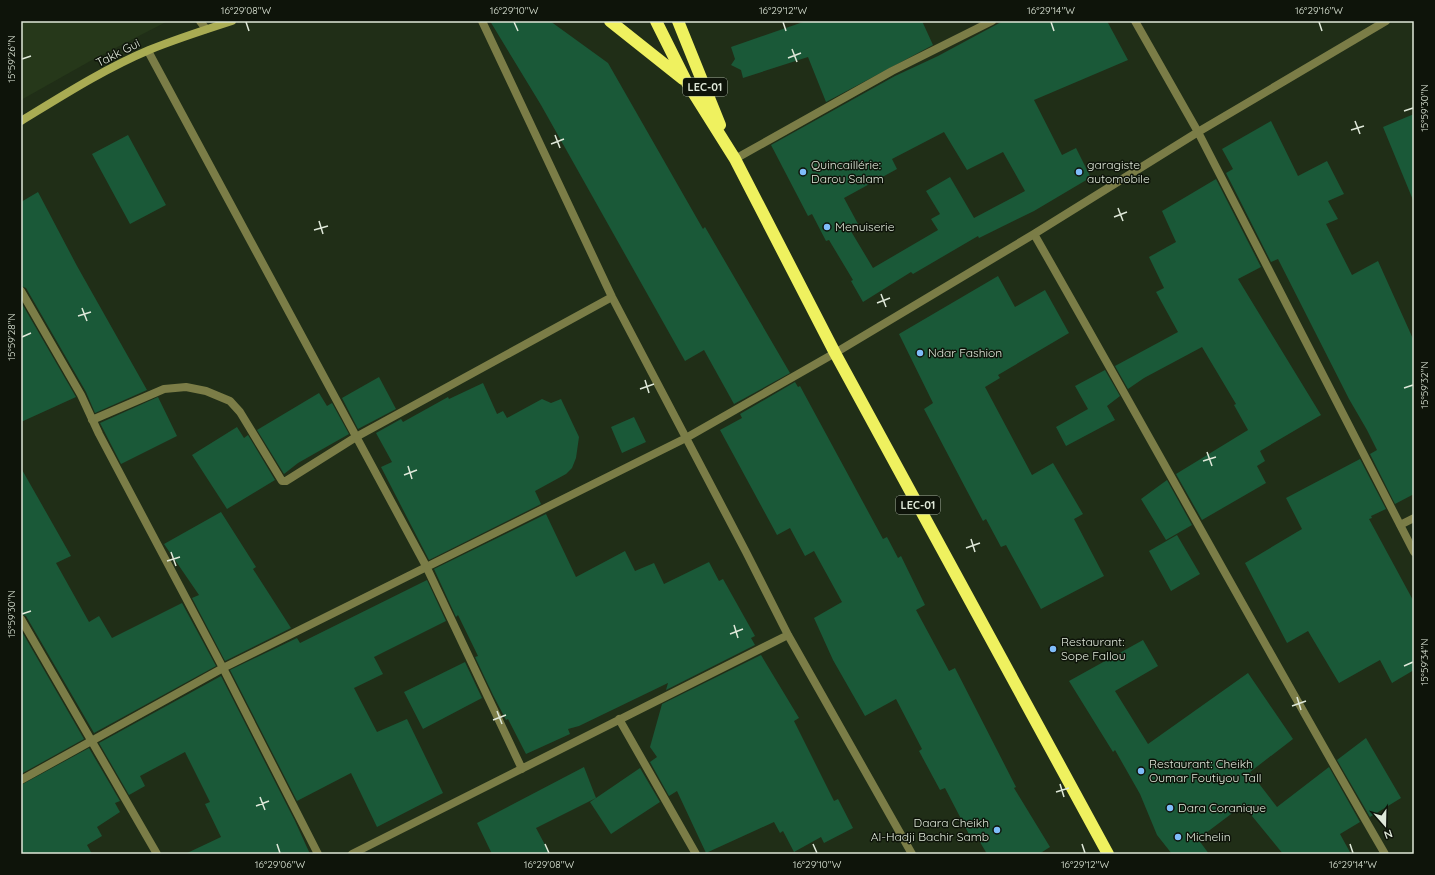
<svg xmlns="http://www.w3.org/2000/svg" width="1435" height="875" font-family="Quicksand,sans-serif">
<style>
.built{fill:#26381a}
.building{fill:#1a5938;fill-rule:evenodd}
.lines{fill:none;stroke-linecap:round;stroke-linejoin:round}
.lane{stroke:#7b7d47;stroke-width:8}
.street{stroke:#7b7d47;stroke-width:8}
.secondary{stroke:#a9ac53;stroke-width:8}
.highway{stroke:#eff15f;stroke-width:12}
.ticks{fill:none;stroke:#dfe8d9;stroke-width:1.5}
.poi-dot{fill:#7fbdfa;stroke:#0e140a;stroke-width:1.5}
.labels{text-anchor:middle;stroke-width:3;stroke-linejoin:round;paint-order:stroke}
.shield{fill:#0e140a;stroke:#a0a89b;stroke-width:1}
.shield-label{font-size:11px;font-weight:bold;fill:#dfe8d9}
.street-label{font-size:12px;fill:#dfe8d9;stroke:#0e140a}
.poi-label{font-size:12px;fill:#dfe8d9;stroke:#0e140a;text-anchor:start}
.neatline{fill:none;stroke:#dfe8d9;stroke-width:1.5}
.ticks-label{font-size:10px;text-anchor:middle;fill:#dfe8d9}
</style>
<rect width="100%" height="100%" fill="#202e17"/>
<path class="built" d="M21,21H168L92,60L21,100Z"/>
<path class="building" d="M490,21H550L608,63L703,229L705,227L790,373L734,404L704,350L685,361L541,105Z
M806,21H922L933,45L826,102L808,57L743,78L741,70L731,65L735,59L731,47Z
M1003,21H1107L1128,60L1034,100L1062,155L1076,148L1090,176L1087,177L1088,179L1034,211L979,238L978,236L913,274L911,272L863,302L851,281L853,280L829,240L826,241L812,214L808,216L771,145L895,76L938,56ZM944,132L967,170L1003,152L1025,191L974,218L950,177L926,191L940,214L931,219L938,230L873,268L849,228L858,224L844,198L897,169L892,159Z
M1414,114V200H1413L1383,127Z
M1271,121L1298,176L1327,161L1344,194L1328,201L1338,219L1326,224L1352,275L1378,261L1414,341V494L1395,504L1370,454L1377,450L1367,430L1349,399L1278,259L1271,262L1226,173L1233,169L1222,149Z
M128,135L166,205L130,224L92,154Z
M1216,179L1261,267L1238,279L1321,415L1260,451L1265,461L1257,466L1266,483L1202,520L1176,474L1248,430L1234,405L1236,404L1202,347L1144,378L1128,389L1115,366L1178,332L1156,292L1164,288L1149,257L1176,242L1162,211Z
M38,192L77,266L147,390L95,413L86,392L26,288L21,286V202Z
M998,276L1015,307L1045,290L1069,333L998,375L1000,378L985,387L1032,475L1053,463L1083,514L1074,519L1104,576L1041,609L1006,545L1001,547L986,519L983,521L966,489L924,409L933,403L899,334Z
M21,302L76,397L21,422Z
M1105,370L1120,396L1107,406L1115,420L1066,446L1056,427L1088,409L1075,386Z
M379,377L396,409L358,429L342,398Z
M795,382L798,387L800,386L883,539L887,537L898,558L901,556L925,605L916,610L949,671L955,668L1016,787L1014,788L1050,847L1039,854H987L977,837L972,840L945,788L940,790L919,751L922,749L896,699L865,716L833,660L814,618L842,602L814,551L805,556L790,528L777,535L720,430L742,418L740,414Z
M483,383L497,414L503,411L507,418L542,399L551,403L561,399L579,437L576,458L572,468L566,474L535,491L541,504L429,560L381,467L392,462L376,433L401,419L403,422L448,397L449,399Z
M319,393L327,406L332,403L349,434L298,463L284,474L257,430Z
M158,397L177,436L121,464L100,423Z
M634,417L646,442L622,453L611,427Z
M237,427L244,438L248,435L275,480L227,509L192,455Z
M1360,459L1386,509L1371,516L1372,518L1369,519L1414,602V670L1392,683L1380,660L1339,683L1308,631L1287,643L1245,563L1302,529L1286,498Z
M21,468L71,556L56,563L89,622L99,616L112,638L182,603L216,666L94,733L26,616L21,614Z
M1167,480L1192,525L1166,540L1141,499Z
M221,512L256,567L253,569L291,628L225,661L192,598L199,595L164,544Z
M546,514L576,577L625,551L635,571L654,563L664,584L709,562L719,581L723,579L755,636L751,638L755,645L666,690L668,683L579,726L568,729L570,734L526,754L508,719L506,720L493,695L475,657L478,656L458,615L456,617L434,569Z
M1177,535L1200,574L1171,591L1149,551Z
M427,580L446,621L374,657L383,674L354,688L377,732L407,719L443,793L377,827L351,773L297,801L230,670L297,638L300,643Z
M21,630L84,739L21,774Z
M1143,640L1158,666L1115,691L1148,744L1248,673L1293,739L1250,772L1277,807L1329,767L1360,822L1340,834L1351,854H1283L1243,805L1198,839L1209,854H1172L1157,835L1140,794L1115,750L1113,752L1069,681Z
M761,655L799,718L794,721L834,801L838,799L853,828L824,843L821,837L794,852L783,831L780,833L774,822L706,853L677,791L669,796L650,762L657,757L650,747L662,704Z
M465,662L482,698L423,729L404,692Z
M221,676L295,821L310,854H185L221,837L205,804L210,802L185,752L140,776L145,786L129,795L99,743Z
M1366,738L1401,798L1370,817L1337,760Z
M89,748L120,801L115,803L120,812L97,827L102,836L87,845L92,854H21V785Z
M584,767L596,798L640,768L660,802L611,834L590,802L596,798L536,828L550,854H492L477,823Z"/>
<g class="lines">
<path class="lane" d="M200,21L206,29"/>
<path class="street" d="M482,21L612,297L746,552L788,635L912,854
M1135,21L1198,132L1414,552
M148,51L426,566L522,769
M735,159L892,71L992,21
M1034,234C1152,440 1266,649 1385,854
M21,291L81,395L99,434L223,668L318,854
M92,420L164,389L186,387L206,391L230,401L240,412L282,481H286L356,437L612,297
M1400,525L1414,518
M21,619L157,854
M619,719L696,854
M21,780L223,668L686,438L835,353L1034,234L1198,132L1386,21
M352,854L788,635"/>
<path class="secondary" d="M21,121C62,96 104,69 149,50C176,39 204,30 232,21"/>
<path class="highway" d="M610,21L683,79
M656,21L686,81L735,159L835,353L1108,854
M678,21L720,125"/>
</g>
<path class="ticks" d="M246,22L249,31M514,22L518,31M783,22L786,31M1051,22L1054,31M1319,22L1322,31M792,49L797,62M788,58L801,53M22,59L31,56M1404,111L1413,108M1355,121L1360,134M1351,130L1364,126M555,135L560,148M551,144L564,139M1118,208L1123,221M1114,217L1127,212M319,221L323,234M314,230L328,226M881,294L886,307M877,303L890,298M82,308L87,321M78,316L91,312M22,337L31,333M645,380L649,393M1404,388L1413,385M640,389L654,384M1207,452L1212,466M1203,461L1216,457M408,466L412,479M404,475L417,470M971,539L975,552M966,548L980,543M171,552L176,566M167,561L180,557M22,614L31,611M734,625L738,638M730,634L743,629M1404,666L1413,662M1297,697L1301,710M1292,706L1306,701M497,711L502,724M493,720L506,715M1060,784L1064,797M1056,792L1069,788M260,797L265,810M256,806L269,801M277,844L280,853M545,844L549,853M813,844L817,853M1082,844L1085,853M1350,844L1353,853"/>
<g class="poi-dot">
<circle cx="803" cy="172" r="4"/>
<circle cx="1079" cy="172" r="4"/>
<circle cx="827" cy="227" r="4"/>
<circle cx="920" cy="353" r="4"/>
<circle cx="1053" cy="649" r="4"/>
<circle cx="1141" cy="771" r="4"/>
<circle cx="1170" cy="808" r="4"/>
<circle cx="997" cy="830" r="4"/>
<circle cx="1178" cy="837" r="4"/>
</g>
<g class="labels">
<g class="shield">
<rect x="683" y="78" width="44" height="18" rx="3"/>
<rect x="896" y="496" width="44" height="18" rx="3"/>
</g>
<g class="shield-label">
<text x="705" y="91">LEC-01</text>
<text x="918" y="509">LEC-01</text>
</g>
<g class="street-label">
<text transform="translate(118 53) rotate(-27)" y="4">Takk Gui</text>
</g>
<g class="poi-label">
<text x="811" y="169">Quincaillérie:<tspan x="811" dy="14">Darou Salam</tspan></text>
<text x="1087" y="169">garagiste<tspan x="1087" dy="14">automobile</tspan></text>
<text x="835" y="231">Menuiserie</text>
<text x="928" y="357">Ndar Fashion</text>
<text x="1061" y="646">Restaurant:<tspan x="1061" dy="14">Sope Fallou</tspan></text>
<text x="1149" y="768">Restaurant: Cheikh<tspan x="1149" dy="14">Oumar Foutiyou Tall</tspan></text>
<text x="1178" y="812">Dara Coranique</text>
<text x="989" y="827" text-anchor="end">Daara Cheikh<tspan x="989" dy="14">Al-Hadji Bachir Samb</tspan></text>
<text x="1186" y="841">Michelin</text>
</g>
</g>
<rect width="1435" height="875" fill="none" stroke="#0e140a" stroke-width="44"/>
<g transform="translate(1385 825) rotate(160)" stroke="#0e140a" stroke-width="3" paint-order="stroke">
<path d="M0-3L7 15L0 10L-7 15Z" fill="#dfe8d9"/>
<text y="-6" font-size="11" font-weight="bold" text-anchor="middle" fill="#dfe8d9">N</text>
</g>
<rect x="22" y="22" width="1391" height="831" class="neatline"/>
<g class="ticks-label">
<text x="246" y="14">16°29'08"W</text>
<text x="514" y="14">16°29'10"W</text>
<text x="783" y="14">16°29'12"W</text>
<text x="1051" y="14">16°29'14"W</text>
<text x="1319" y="14">16°29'16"W</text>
<text transform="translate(11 59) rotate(-90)" y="4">15°59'26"N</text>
<text transform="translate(1424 108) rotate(-90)" y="4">15°59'30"N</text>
<text transform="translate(11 337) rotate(-90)" y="4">15°59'28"N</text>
<text transform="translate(1424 385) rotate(-90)" y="4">15°59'32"N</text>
<text transform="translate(11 614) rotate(-90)" y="4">15°59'30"N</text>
<text transform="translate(1424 662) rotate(-90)" y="4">15°59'34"N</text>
<text x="280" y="868">16°29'06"W</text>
<text x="549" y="868">16°29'08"W</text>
<text x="817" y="868">16°29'10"W</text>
<text x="1085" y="868">16°29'12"W</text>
<text x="1353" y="868">16°29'14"W</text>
</g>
</svg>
